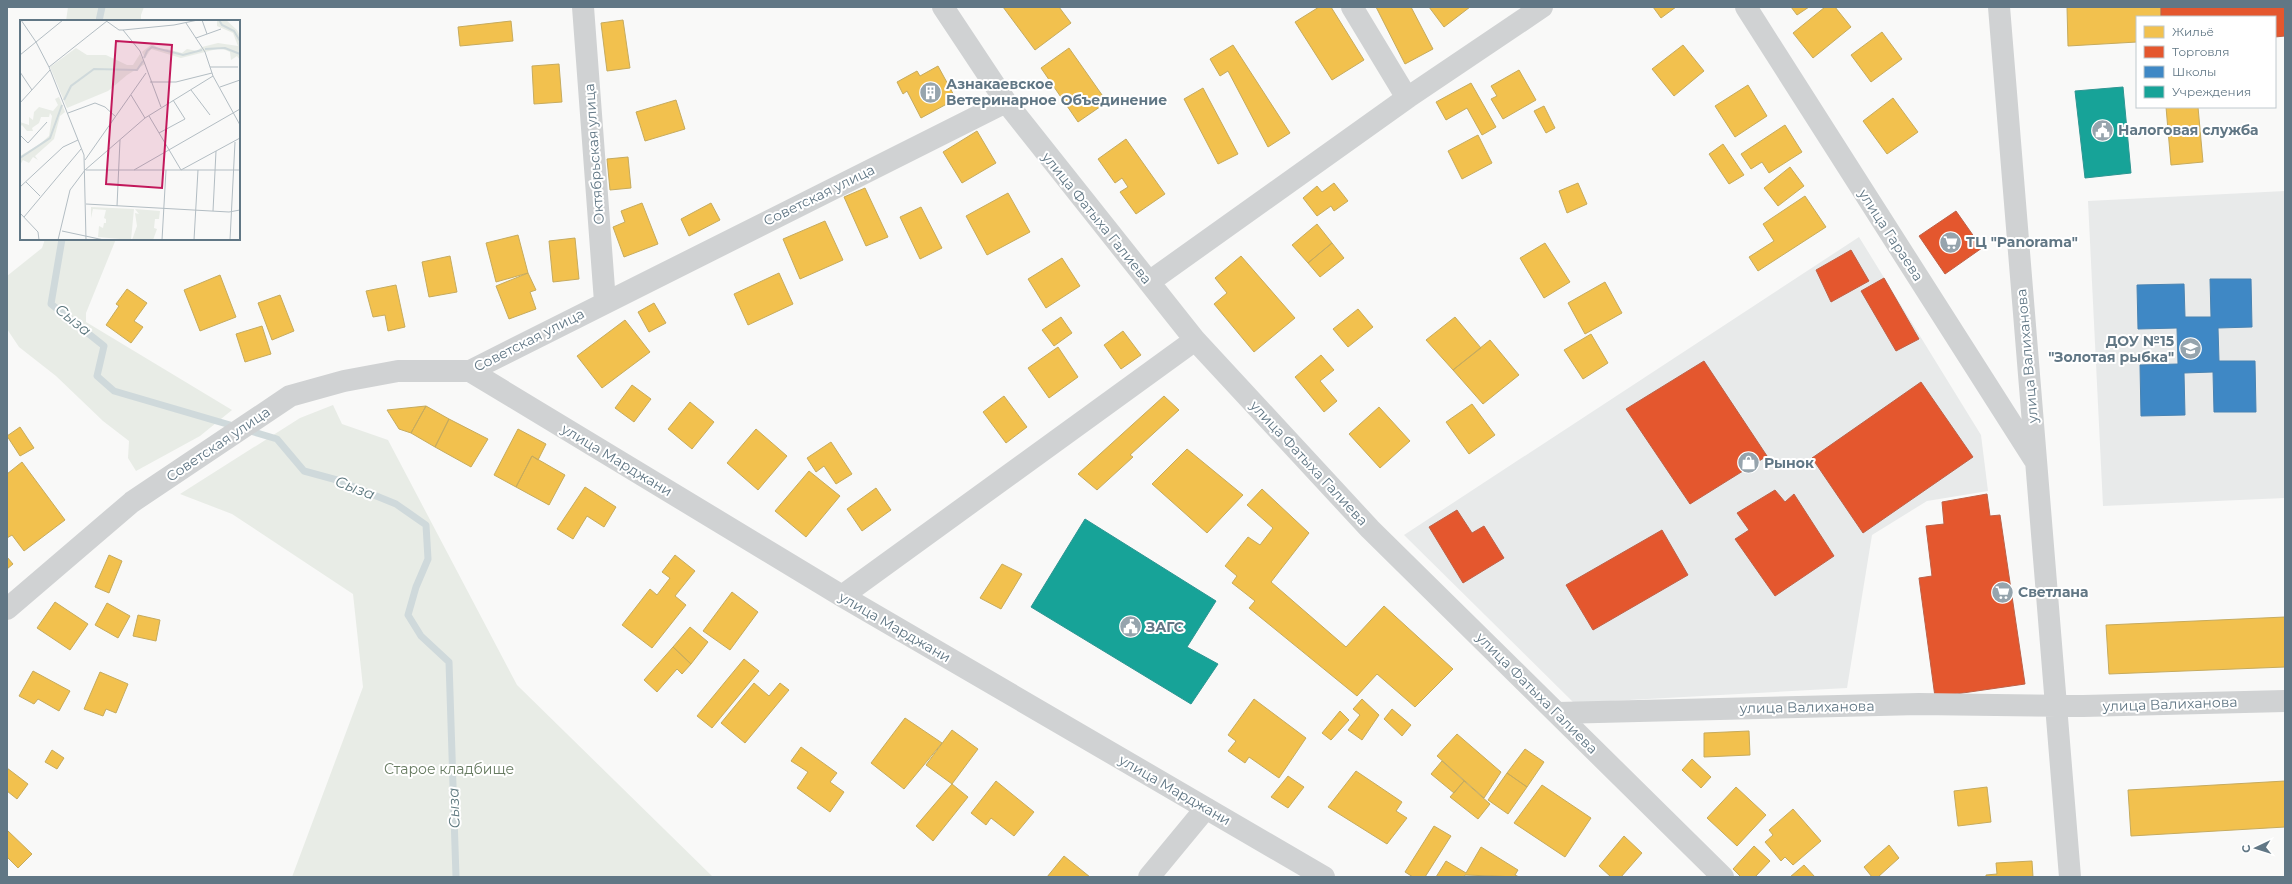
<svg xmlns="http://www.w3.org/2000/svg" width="2292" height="884" font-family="Montserrat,sans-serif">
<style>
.built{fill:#e8eaea}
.green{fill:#e8ece6}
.homes{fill:#f2c14e;stroke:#c6ab5e}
.shops{fill:#e4572e;stroke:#bd6148}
.schools{fill:#3f88c5;stroke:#4983b2}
.public{fill:#17a398;stroke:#2d9692}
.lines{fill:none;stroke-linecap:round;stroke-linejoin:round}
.stream{stroke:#cfd9db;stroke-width:7}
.street{stroke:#d0d2d3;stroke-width:22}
.labels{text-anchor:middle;stroke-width:4;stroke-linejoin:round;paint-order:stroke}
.poi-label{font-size:14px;font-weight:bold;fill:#617785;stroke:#fff;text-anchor:start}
.street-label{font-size:14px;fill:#617785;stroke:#fff}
.park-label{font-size:14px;fill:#677b61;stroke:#fff}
.water-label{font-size:15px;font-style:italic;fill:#5c777e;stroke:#fff}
.inset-river{fill:none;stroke:#cfd9db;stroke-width:2}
.inset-road{fill:none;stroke:#b3bdc3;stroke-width:1}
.view{fill:#c2185b;fill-opacity:0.15;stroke:#c2185b;stroke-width:2}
.inset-edge{fill:none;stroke:#617785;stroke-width:2}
</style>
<rect width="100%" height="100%" fill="#f9f9f8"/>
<path class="built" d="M2285,191V498L2103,506L2088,201Z
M1859,237L1981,435L1988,491L1927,501L1872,535L1847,688L1574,703L1404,535Z"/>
<path class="green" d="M68,7H144L141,15V21H66Z
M45,239H116L86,313V322L232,410L200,436L136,471L128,458L129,441L103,421L56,376L19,347L7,329V276L42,248Z
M333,405L342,424L388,440L517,685L713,877H292L363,687L353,594L232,514L180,494L300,418Z"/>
<path class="homes" d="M1003,7H1059L1071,23L1035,50Z
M1319,7H1331L1364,60L1332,80L1295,22Z
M1376,7H1411L1433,49L1405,64Z
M1429,7H1470L1444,27Z
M1653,7H1676L1661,18Z
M1791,7H1809L1797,15Z
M1825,7H1835L1851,27L1813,58L1793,33Z
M2067,7H2161V17H2137V42L2068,46Z
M623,20L630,68L607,71L601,23Z
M511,21L513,41L460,46L458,27Z
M1882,32L1902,59L1871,82L1851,55Z
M1233,45L1290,133L1268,147L1228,71L1220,76L1210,59Z
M1683,45L1704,71L1674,96L1652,69Z
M1069,48L1107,102L1078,122L1041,68Z
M559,64L562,102L534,104L532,66Z
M938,66L956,99L921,118L907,91L903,94L897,82L917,71L920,76Z
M1519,70L1536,100L1503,119L1491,99L1497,96L1491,86Z
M1471,83L1496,127L1482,135L1467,108L1446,120L1436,102Z
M1748,85L1767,116L1735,137L1715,106Z
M1203,88L1238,154L1218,164L1184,99Z
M1893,98L1918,132L1887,154L1863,121Z
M676,100L685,129L645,141L636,112Z
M1544,106L1555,128L1546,133L1534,111Z
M2166,107H2198L2203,162L2171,165Z
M1785,125L1802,152L1769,173L1762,162L1751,169L1741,154Z
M977,131L996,163L962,183L943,152Z
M1478,135L1492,163L1462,179L1448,151Z
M1126,139L1165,194L1136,214L1120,192L1128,187L1122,178L1115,183L1098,159Z
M1723,144L1744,175L1729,184L1709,154Z
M628,157L631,188L610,190L607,159Z
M1790,167L1804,186L1778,206L1764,188Z
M1334,183L1348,201L1334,211L1331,206L1317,216L1303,198L1317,186L1322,192Z
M1578,183L1587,204L1567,213L1559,191Z
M865,188L888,237L866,246L844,197Z
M1008,193L1030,232L987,255L966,216Z
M1805,196L1826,227L1758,271L1749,257L1774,241L1763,224Z
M642,203L658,244L624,257L613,227L625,222L621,211Z
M711,203L720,220L689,236L681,219Z
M921,207L942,248L920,259L900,217Z
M825,221L843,260L800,279L783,239Z
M1317,224L1332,243L1308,263L1292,245Z
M518,235L528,273L496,282L486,243Z
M575,238L579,279L553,282L549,241Z
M1332,243L1344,258L1320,277L1308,263Z
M1545,243L1570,282L1544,298L1520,258Z
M450,256L457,292L429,297L422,262Z
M1241,256L1295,318L1254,352L1214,304L1227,293L1215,278Z
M1062,258L1080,286L1046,308L1028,279Z
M528,273L536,290L530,292L536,309L509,319L496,286Z
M779,273L793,304L748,325L734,294Z
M220,275L236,317L200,331L184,290Z
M1605,282L1622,313L1585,334L1568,303Z
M396,285L405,327L388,331L385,315L373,317L366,291Z
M127,289L147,303L134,321L143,327L131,343L106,325L119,306L116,304Z
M280,295L294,331L272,340L258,303Z
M654,303L666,323L649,332L638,312Z
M1358,309L1373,327L1348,347L1333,329Z
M1061,317L1072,333L1054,346L1042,330Z
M1455,317L1481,348L1453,370L1426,340Z
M625,320L650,352L602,388L577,356Z
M262,326L271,354L245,362L236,334Z
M1123,331L1141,355L1121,369L1104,345Z
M1591,334L1608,363L1583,379L1564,350Z
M1490,340L1519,375L1483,404L1453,370Z
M1058,347L1078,377L1049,398L1028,368Z
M1321,355L1334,370L1320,381L1337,401L1324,412L1295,377Z
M632,385L651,399L634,422L615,408Z
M1004,396L1027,427L1006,443L983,412Z
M1164,396L1179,410L1130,455L1133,457L1097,490L1078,474Z
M690,402L714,422L692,449L668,429Z
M1472,404L1495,435L1469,454L1446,422Z
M426,406L449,419L435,447L411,433Z
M426,406L411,433L399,429L387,410Z
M1379,407L1410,441L1380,468L1349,434Z
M449,419L488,439L471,467L435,447Z
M20,427L34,448L20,456L7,436Z
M518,429L546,444L538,460L532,456L516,487L494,475Z
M756,429L787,456L758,490L727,463Z
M831,442L852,474L836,484L824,466L816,472L807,458Z
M1187,449L1243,495L1207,533L1152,484Z
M532,456L565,475L549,505L516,487Z
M22,462L65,520L24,551L12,535L7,538V474Z
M809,471L840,496L806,537L775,511Z
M585,487L616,507L604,527L587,516L573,539L557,529Z
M876,488L891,510L862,531L847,509Z
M1262,489L1309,533L1271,582L1346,647L1384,606L1453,669L1415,707L1377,674L1357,696L1249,608L1255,601L1232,583L1237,576L1225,566L1248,537L1260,545L1273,528L1247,505Z
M109,555L122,561L109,593L95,587Z
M675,555L695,571L675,596L686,605L652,648L622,625L650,589L657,595L670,578L662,572Z
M7,557L13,564L7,569Z
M1002,564L1022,574L1001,609L980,598Z
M732,592L758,612L730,650L703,631Z
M55,602L88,624L70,650L37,628Z
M107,603L130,616L118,638L95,625Z
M138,615L160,620L156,641L133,636Z
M2285,617V667L2109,674L2106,625Z
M690,627L708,642L691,664L673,647Z
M673,647L691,664L682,674L677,669L657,692L644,680Z
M744,659L759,671L712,728L697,716Z
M33,671L70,691L59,711L38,699L34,704L19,696Z
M100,672L128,684L116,713L106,709L103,716L84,709Z
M754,683L769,696L780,683L789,690L745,743L721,723Z
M1254,699L1306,738L1279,778L1249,757L1245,763L1228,751L1236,741L1228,735Z
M1362,699L1379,715L1362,740L1348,730L1360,715L1353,709Z
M1392,709L1411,725L1402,736L1384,719Z
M1340,711L1349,720L1331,740L1322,733Z
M905,718L942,743L904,789L871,763Z
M952,730L978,749L952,784L926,765Z
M1749,731L1750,755L1704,757V733Z
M1457,734L1501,772L1484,798L1437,756Z
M801,747L837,773L830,782L844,792L830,812L797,788L808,772L791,761Z
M1525,749L1544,762L1527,787L1507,773Z
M52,750L64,758L57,769L45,762Z
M1692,759L1711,777L1701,788L1682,770Z
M1442,761L1464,781L1454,793L1431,774Z
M7,768L28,784L17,799L7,791Z
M1356,771L1402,802L1396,811L1407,818L1387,844L1328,807Z
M1507,773L1527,787L1508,814L1488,800Z
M1288,776L1304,787L1288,808L1271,797Z
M996,781L1034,812L1014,836L991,818L986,825L971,813Z
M1464,781L1490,804L1478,819L1450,797Z
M2285,781V827L2131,836L2128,790Z
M952,784L968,797L933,841L916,826Z
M1542,785L1591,818L1565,857L1514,823Z
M1736,787L1766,815L1737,846L1707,818Z
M1987,787L1991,822L1958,826L1954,791Z
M1793,809L1821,841L1793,865L1785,857L1781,861L1765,842L1773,835L1769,830Z
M1434,826L1451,836L1425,877H1413L1405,872Z
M7,830L32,854L18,868L7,857Z
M1624,836L1642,853L1621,877H1611L1599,866Z
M1889,845L1899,858L1878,877H1872L1864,867Z
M1754,846L1770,861L1755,877H1741L1733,869Z
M1481,847L1518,870L1515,875L1519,877L1465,875L1464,877H1436L1446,861L1466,873Z
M1064,856L1090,877H1047Z
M2032,861L2033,877H1986V875L1997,874L1996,863Z
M1804,865L1815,877H1790Z"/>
<path class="shops" d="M2161,7H2285V36L2275,37V17H2161Z
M1956,211L1982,248L1945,274L1919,236Z
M1851,250L1869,281L1831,302L1816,270Z
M1884,278L1919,339L1896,351L1861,291Z
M1704,361L1767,456L1690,504L1626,409Z
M1921,382L1973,457L1863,533L1812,458Z
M1775,490L1785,502L1794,494L1834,556L1775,596L1735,539L1749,530L1737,513Z
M1987,494L1990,516L2000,515L2025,684L1935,697L1919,578L1932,576L1926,526L1944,524L1942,502Z
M1457,510L1472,533L1484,526L1504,558L1463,583L1429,527Z
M1662,530L1688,575L1593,630L1566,585Z"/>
<path class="schools" d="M2210,279H2251L2252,327L2218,328L2219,361H2255L2256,412H2214L2213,372L2184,373L2185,415L2141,416L2140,365L2178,364L2177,328L2138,329L2137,285L2184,284L2185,317H2211Z"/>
<path class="public" d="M2123,87L2131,173L2085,178L2075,91Z
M1085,519L1216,601L1187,647L1218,664L1191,704L1031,607Z"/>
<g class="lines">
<path class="stream" d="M99,21L102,7
M62,239L51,304L104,346L97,376L114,391L237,427
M247,430L277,439L304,471L337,480L396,504L426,525L428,559L416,587L408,615L421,636L449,662L456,877"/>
<path class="street" d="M583,7L605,302
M943,7L1006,102L1195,340L1370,529L1723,877
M1352,7L1407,98
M1746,7L2034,459
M1999,7L2070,877
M1149,282L1407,98L1542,7
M470,371L842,596L1324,877
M842,596L1195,340
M7,609L132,502L290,396L344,381L398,371H470L1006,102
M1558,713L1919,704L2083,706L2285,701
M1149,877L1206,808"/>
</g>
<defs>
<symbol id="building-disc" viewBox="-11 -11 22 22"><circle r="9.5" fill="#96a4ad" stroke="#fff"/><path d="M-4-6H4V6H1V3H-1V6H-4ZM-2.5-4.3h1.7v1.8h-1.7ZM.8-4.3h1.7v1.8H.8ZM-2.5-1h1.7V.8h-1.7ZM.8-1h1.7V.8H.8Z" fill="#fff"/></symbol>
<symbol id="civic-disc" viewBox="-11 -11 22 22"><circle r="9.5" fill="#96a4ad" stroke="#fff"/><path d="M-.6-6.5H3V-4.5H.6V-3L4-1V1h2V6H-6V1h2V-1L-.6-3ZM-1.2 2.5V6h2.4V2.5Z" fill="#fff"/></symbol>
<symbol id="supermarket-disc" viewBox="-11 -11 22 22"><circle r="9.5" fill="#96a4ad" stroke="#fff"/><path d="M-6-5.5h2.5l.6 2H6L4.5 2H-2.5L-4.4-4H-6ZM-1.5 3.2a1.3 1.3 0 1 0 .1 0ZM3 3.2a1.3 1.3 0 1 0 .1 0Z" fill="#fff"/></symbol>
<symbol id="school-disc" viewBox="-11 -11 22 22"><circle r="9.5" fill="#96a4ad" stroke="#fff"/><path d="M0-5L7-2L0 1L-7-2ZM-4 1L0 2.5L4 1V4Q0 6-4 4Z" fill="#fff"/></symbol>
<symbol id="shop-disc" viewBox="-11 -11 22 22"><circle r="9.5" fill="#96a4ad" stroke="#fff"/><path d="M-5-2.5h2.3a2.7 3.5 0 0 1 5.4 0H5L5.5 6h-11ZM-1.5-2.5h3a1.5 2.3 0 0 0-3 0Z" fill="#fff"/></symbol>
</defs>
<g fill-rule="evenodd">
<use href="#building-disc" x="918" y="80" width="25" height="25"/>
<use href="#civic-disc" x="2090" y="118" width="25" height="25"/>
<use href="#supermarket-disc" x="1938" y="230" width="25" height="25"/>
<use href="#school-disc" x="2178" y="336" width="25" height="25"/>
<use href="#shop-disc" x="1736" y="450" width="25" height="25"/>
<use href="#supermarket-disc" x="1990" y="580" width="25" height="25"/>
<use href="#civic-disc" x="1118" y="614" width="25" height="25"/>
</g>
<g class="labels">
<g class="poi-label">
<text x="946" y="89">Азнакаевское<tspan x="946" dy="16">Ветеринарное Объединение</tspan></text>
<text x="2118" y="135">Налоговая служба</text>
<text x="1966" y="247">ТЦ "Panorama"</text>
<text x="2174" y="346" text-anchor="end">ДОУ №15<tspan x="2174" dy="16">"Золотая рыбка"</tspan></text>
<text x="1764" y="468">Рынок</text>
<text x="2018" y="597">Светлана</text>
<text x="1146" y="632">ЗАГС</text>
</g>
<g class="street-label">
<text transform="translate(594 154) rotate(-94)" y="5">Октябрьская улица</text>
<text transform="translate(819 195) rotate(-26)" y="5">Советская улица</text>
<text transform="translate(1097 218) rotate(51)" y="5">улица Фатыха Галиева</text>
<text transform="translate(1891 235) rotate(57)" y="5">улица Гараева</text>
<text transform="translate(529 340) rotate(-27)" y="5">Советская улица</text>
<text transform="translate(2027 356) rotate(-95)" y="5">улица Валиханова</text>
<text transform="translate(218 444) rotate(-34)" y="5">Советская улица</text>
<text transform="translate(617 460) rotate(31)" y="5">улица Марджани</text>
<text transform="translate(1309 463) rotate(47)" y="5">улица Фатыха Галиева</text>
<text transform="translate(895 627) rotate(30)" y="5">улица Марджани</text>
<text transform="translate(1537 693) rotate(45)" y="5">улица Фатыха Галиева</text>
<text transform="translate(2170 704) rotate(-2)" y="5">улица Валиханова</text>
<text transform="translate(1807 707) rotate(-1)" y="5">улица Валиханова</text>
<text transform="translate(1175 790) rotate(30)" y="5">улица Марджани</text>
</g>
<g class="park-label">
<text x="449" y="774">Старое кладбище</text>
</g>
<g class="water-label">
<text transform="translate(73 320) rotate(39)" y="5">Сыза</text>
<text transform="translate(355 488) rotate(21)" y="5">Сыза</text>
<text transform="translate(454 808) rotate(-92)" y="5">Сыза</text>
</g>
</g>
<g transform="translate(20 20)">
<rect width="220" height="220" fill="#f9f9f8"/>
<path d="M197,0H206L217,10L220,16V40L217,36L211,40L210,32L201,28L161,38L131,29L125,38L122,32L132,24L141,30L147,29L162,33L167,29L177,31L182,27L198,23L218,26L213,13L197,6ZM56,28L67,35H86L107,45H113L120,34L125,44L107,55L88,71L47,88L30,47ZM39,77L45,92L40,96L34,119L15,136L18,140L13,137L9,143L3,140L0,145V136L20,124L29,116L32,96L30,93L29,97H21L19,103L12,108L13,111H7L2,105L0,107V102L9,105V97L13,100L14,92L19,87L33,91L38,85L35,79ZM71,187L114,189L111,220L78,217L79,206L83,208L84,203H86V199L84,198L86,190L73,189L71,198ZM115,189L140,191L139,199H135L134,208L137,209L133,220H112L117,206L115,193L119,194Z" fill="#e8ece6"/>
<path class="inset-river" d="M199,0L202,5L214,11L220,21M185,29L205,28L220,34M124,38L127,31L132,27L163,35L182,30M44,80L51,66L74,49L117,50L123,41M0,138L30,118L42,85"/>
<path class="inset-road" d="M1,0L16,22L29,47L64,135L66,220M85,0L99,10H103L120,31L141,87M182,0L187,14M166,3L185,32L193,56L220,105M103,10L154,5L178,0M176,18L201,9M0,35L43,0M29,47L87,1M190,47H218M0,52L12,70M130,62H156L192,53M200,67L220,60M171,70L190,95M111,75L125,98M0,83L30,50M48,93L75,83L85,87L96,97M129,96L161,150L220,118M139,113L165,99L153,80M0,115L8,123L27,102M65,140L126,53M66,150H220M114,150L220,89M6,162L20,176M0,167L43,127L58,120M66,184L209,192L220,190M97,186L100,120M193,191L196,131M0,193L18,212L19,220M4,197L61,129M42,211L84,220M38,220L50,170L65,150L125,98L193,56M142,220L146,150M174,220L178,150M210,220L215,122"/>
<path class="view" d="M96,21L152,25L142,168L86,164Z"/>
<rect width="220" height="220" class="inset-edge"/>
</g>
<rect width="2292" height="884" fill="none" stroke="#617785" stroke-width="16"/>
<rect x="2136" y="16" width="140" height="92" fill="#ffffff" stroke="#c0c9ce"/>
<rect x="2144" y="26" width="20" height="12" fill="#f2c14e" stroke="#c0c9ce"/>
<text x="2172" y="36" font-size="12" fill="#617785">Жильё</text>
<rect x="2144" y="46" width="20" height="12" fill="#e4572e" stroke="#c0c9ce"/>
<text x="2172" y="56" font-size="12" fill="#617785">Торговля</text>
<rect x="2144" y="66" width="20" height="12" fill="#3f88c5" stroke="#c0c9ce"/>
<text x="2172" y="76" font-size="12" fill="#617785">Школы</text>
<rect x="2144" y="86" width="20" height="12" fill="#17a398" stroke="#c0c9ce"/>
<text x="2172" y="96" font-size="12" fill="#617785">Учреждения</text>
<g transform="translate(2256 848) rotate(266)" stroke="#ffffff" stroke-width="3" paint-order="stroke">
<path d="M0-3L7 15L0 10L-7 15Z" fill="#617785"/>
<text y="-6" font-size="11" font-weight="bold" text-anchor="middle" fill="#617785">С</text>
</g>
</svg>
